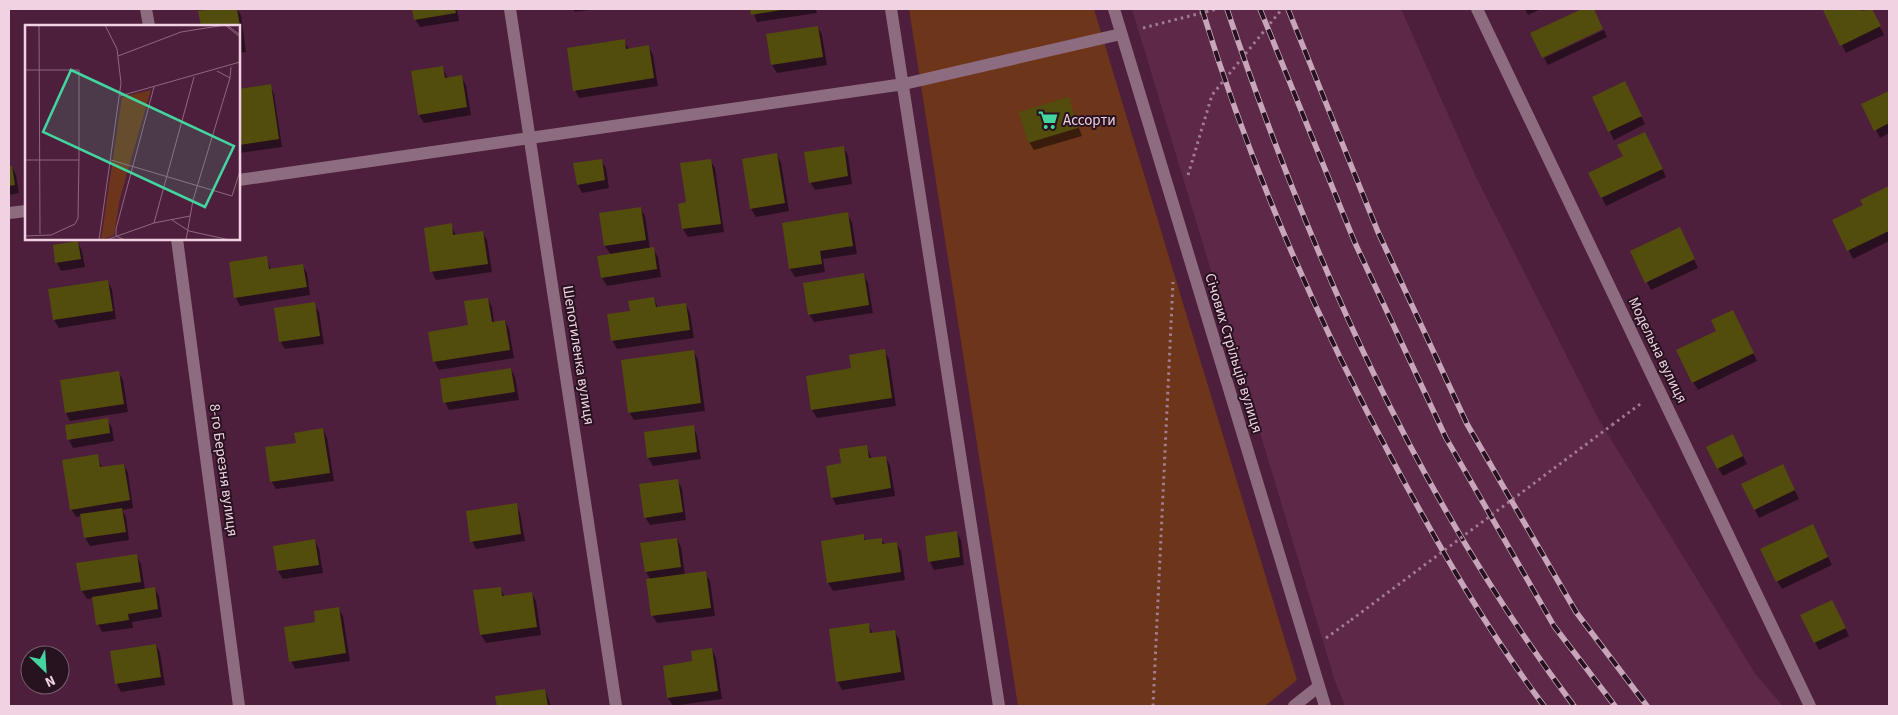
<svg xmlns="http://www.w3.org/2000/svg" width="1898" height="715" font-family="'Source Sans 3',sans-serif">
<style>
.built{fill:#5e2849}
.green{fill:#6d351a}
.shadow{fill:#0007}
.building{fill:#524c0d}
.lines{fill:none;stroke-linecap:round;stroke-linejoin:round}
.path{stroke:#a27c92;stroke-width:3;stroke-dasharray:2.5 4;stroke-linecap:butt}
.minor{stroke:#8e6c7f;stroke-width:12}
.rail-casing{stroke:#c8a6b9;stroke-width:5.5}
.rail{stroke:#27121f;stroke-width:4;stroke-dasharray:11;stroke-linecap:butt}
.path-bridge{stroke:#a27c92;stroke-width:3;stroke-dasharray:2.5 4;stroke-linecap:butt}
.labels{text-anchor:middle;stroke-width:4;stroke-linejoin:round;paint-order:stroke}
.poi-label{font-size:15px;fill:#f0d2e2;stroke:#27121f;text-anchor:start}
.street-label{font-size:15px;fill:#f0d2e2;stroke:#27121f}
.inset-road{fill:none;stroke:#8f677e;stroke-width:1}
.view{fill:#44d49f;fill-opacity:0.15;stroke:#44d49f;stroke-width:2.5}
.inset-edge{fill:none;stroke:#f0d2e2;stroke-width:2.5}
</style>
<rect width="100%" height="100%" fill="#4e1f3c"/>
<path class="built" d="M1132,9H1401L1476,177L1599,420L1756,675L1783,706H1345L1335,681Z"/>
<path class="green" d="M909,9H1094L1297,680L1265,706H1018Z"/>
<path class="shadow" d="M226,9H237L241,15L246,52L239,53V26H202L200,12Z
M413,9H457L459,21L420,27L415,19Z
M573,9H596L575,12Z
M752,9H816L817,13L757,22Z
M1525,9H1541L1528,15Z
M1829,9H1861L1863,13L1871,9L1884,35L1846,53L1825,11Z
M818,27L822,35L827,65L777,73L772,65Z
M1604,30L1607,37L1548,65L1544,58Z
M624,40L629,50L649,47L653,55L658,86L579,98L575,90Z
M443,68L448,79L461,77L466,85L471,115L424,123L419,115Z
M270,86L274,94L282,147L239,153V91Z
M1629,91L1645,124L1614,140L1593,98Z
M1889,92V133L1880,138L1863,104Z
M1068,99L1082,136L1034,150L1029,142Z
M1649,141L1666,177L1606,206L1590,173L1624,157Z
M843,147L848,155L852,184L815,190L810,182Z
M777,155L781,163L789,211L756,217L751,209Z
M601,160L606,168L609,188L582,193L578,185L575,164Z
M710,160L715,168L724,232L688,237L683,229L680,205L688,203Z
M12,167L16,175L19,193L9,195V168Z
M1889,187V241L1853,259L1834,220L1864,206L1862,200Z
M640,208L645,216L650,249H653L658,257L661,277L607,286L602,278L611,255L605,246L600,214Z
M847,214L852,222L857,254L823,259L825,272L795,277L790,269L783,224Z
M451,225L456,236L482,232L487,240L492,272L436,280L432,272Z
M1684,237L1698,268L1651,290L1631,252Z
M78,242L82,251L85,267L61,271L57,263Z
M266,257L271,270L302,265L307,273L310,295L240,306L236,298Z
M864,275L868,283L873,313L814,322L809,314Z
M107,281L112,289L116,319L59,328L54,320Z
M654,298L658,308L686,305L690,313L694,338L617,349L612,340Z
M488,299L492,307L494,322L505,321L509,329L514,358L439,370L434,361L469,326Z
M314,304L319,312L324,344L285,349L280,341Z
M1737,319L1757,361L1698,390L1693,382L1718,332Z
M884,351L889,359L896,406L817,418L812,410L853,369Z
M694,352L698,360L705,411L634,420L629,412Z
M511,369L515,377L519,400L449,410L445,402Z
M118,372L123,380L128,412L70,421L66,413L61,381Z
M107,420L112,428L114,441L73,448L69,440Z
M693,427L697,435L701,459L653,466L648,458Z
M323,430L327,438L334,481L276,489L271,481L297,444Z
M1737,444L1747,464L1723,476L1718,468Z
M866,446L872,459L885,457L890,465L895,496L836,505L832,497L842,464Z
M97,456L102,468L124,465L128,473L133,508L122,510L126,517L129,540L90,546L85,538L82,516L76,517L71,509Z
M1787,474L1799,499L1759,518L1755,510Z
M677,480L682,488L686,520L650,525L645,517Z
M516,505L520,513L525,541L476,549L472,541Z
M956,532L961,540L964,565L934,570L930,562Z
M1817,534L1832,565L1782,589L1777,581Z
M863,536L866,541L881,539L885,545L896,543L901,551L905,580L833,591L828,583Z
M677,539L681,547L685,575L705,573L710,581L715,616L657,623L652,615L651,580L646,572Z
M315,541L319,549L323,573L283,579L278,571L275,547Z
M136,555L141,564L145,590L154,588L159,596L162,617L132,622L133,628L102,632L98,624L94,598L87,599L82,591L78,564Z
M500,588L505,597L531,593L536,601L541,635L486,643L481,635L475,592Z
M338,608L343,616L350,661L295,669L291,661L317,623Z
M1836,609L1849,636L1819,650L1815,642Z
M868,624L873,634L894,631L899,639L905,680L842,690L838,682Z
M156,645L160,653L165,685L121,692L117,684L112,652Z
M712,650L716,658L722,699L673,706L668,698L694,663Z
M545,690L551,706H498L497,697Z"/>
<path class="building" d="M217,9H237L240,26H201L198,11Z
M412,9H455L456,13L414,20Z
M750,9H781V10L751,15Z
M1582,9H1594L1603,29L1542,58L1530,33Z
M1826,9H1861L1862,11L1872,9L1881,26L1840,46L1823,10Z
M818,26L823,57L771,65L766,34Z
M625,39L626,49L649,45L654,78L573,91L567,48Z
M443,66L445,78L462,75L467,107L418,115L411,71Z
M1625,81L1642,116L1608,132L1592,97Z
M271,84L279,139L239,145V89Z
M1889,91V123L1874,131L1861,104Z
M1069,97L1078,128L1028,143L1019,112Z
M1645,132L1663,169L1601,198L1588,173L1623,156L1617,145Z
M844,146L848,176L809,183L804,152Z
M777,153L785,203L750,209L742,159Z
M602,159L605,180L577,185L573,163Z
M711,159L721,224L682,229L678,204L686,202L680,163Z
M9,166H12L15,185L9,186Z
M1889,186V231L1847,251L1832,220L1863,205L1860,200Z
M641,207L646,240L604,246L599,213Z
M848,212L853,246L820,251L822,264L789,269L782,223Z
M452,223L453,235L483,231L488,264L430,272L424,228Z
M1680,227L1695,259L1645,283L1630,251Z
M78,241L81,259L55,263L53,245Z
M654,247L657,269L601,278L597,256Z
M267,256L269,269L303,264L307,287L234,298L229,262Z
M864,273L869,305L808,315L803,283Z
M108,280L113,311L53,320L48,289Z
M654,297L656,307L686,303L690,330L611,341L607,314L630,311L628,301Z
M488,298L492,322L505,320L510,350L433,362L428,332L468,325L464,301Z
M315,302L320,336L279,342L274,308Z
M1733,310L1754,353L1692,383L1676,350L1716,331L1711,320Z
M885,349L892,398L811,410L806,376L851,368L849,355Z
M694,350L701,403L628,413L621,360Z
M511,368L515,392L443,403L440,379Z
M119,371L124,404L65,413L60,380Z
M108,418L110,433L67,440L65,425Z
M694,425L697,452L647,458L644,432Z
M323,428L330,473L270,482L265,447L296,443L294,433Z
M1733,434L1743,456L1717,469L1706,447Z
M867,445L869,458L886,456L891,488L831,498L826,466L841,463L839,449Z
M98,454L100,467L124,464L130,500L70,510L62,460Z
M1783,464L1795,490L1754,510L1741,484Z
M678,479L683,512L644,518L639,484Z
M517,503L521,534L470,542L466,511Z
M122,508L126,532L84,538L80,514Z
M1813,524L1828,557L1776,582L1760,549Z
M957,531L960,557L928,562L925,536Z
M864,534V540L882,538V544L897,542L901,572L827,583L821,541Z
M677,538L681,567L645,572L640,543Z
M315,539L319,565L277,571L273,546Z
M137,554L141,582L81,591L76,563Z
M706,571L711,608L651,616L646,579Z
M155,587L158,609L128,614L129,620L96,625L92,597Z
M501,587L502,596L532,592L537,627L480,635L473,590Z
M1832,600L1846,628L1814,643L1800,615Z
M339,607L346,653L289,662L284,627L315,622L314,611Z
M869,623L870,633L895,630L901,672L836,682L829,629Z
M156,644L161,677L115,684L110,651Z
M712,648L718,691L667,698L663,666L692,661L691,651Z
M545,689L548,706H497L495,696Z"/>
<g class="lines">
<path class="path" d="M1143,28L1217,9
M1188,175L1212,95L1282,9
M1612,425L1643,402
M1326,638L1351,620
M1153,706L1173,282"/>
<path class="minor" d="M146,9L149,26
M510,9L616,706
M891,9L999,706
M1114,9L1325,706
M1477,9L1810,706
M239,180L904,84L1121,34
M9,213L26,211
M177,239L239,706
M1294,706L1318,687"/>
<defs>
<path id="rail" d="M1202,9C1250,166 1316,318 1394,463C1439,547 1487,630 1544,706
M1227,9C1310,255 1417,498 1574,706
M1260,9L1355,243L1446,438L1554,626L1615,706
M1288,9L1378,232L1467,424L1576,612L1647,706"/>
</defs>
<use href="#rail" class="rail-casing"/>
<use href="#rail" class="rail"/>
<path class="path-bridge" d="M1351,620L1612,425"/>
</g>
<defs>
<symbol id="supermarket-bare" viewBox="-9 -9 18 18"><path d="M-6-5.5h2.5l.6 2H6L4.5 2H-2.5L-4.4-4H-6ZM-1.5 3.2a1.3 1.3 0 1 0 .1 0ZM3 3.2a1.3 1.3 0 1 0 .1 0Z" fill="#44d49f" stroke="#27121f" stroke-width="2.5" paint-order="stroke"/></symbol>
</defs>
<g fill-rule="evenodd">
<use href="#supermarket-bare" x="1034" y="106" width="28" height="28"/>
</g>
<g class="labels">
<g class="poi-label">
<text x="1063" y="125">Ассорти</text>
</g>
<g class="street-label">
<text transform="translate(1658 350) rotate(64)" y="5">Модельна вулиця</text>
<text transform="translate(1234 353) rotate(73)" y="5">Січових Стрільців вулиця</text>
<text transform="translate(579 355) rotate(81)" y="5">Шепотиленка вулиця</text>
<text transform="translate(224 470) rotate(82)" y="5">8-го Березня вулиця</text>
</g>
</g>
<g transform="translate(25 25)">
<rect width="215" height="215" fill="#4e1f3c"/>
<path d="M126,65L95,173L89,210L76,215L97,72Z" fill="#6d351a"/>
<path class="inset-road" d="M14,0L15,209M200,0L215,12M202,0L215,10M93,31L156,7L200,0M0,45H54V132L53,193L50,199L26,210L0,211M192,46L205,53L206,42M95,71L215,37M0,135H54M86,135L207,171M207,171L215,146M147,195L164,206L205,215M129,198L169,52M74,215L96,58L92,24L80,0M81,215L129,198L165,191M100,215L91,211V204L129,62M161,215L168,175L205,53"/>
<path class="view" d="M46,45L209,121L180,182L18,107Z"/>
<rect width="215" height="215" class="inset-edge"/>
</g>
<rect width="1898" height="715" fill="none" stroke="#f0d2e2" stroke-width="20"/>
<g transform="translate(45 670) rotate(155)"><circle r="24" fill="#27121f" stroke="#775f6d"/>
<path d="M0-4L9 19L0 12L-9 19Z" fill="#44d49f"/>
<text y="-8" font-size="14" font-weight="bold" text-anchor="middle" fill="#f0d2e2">N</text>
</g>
</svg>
